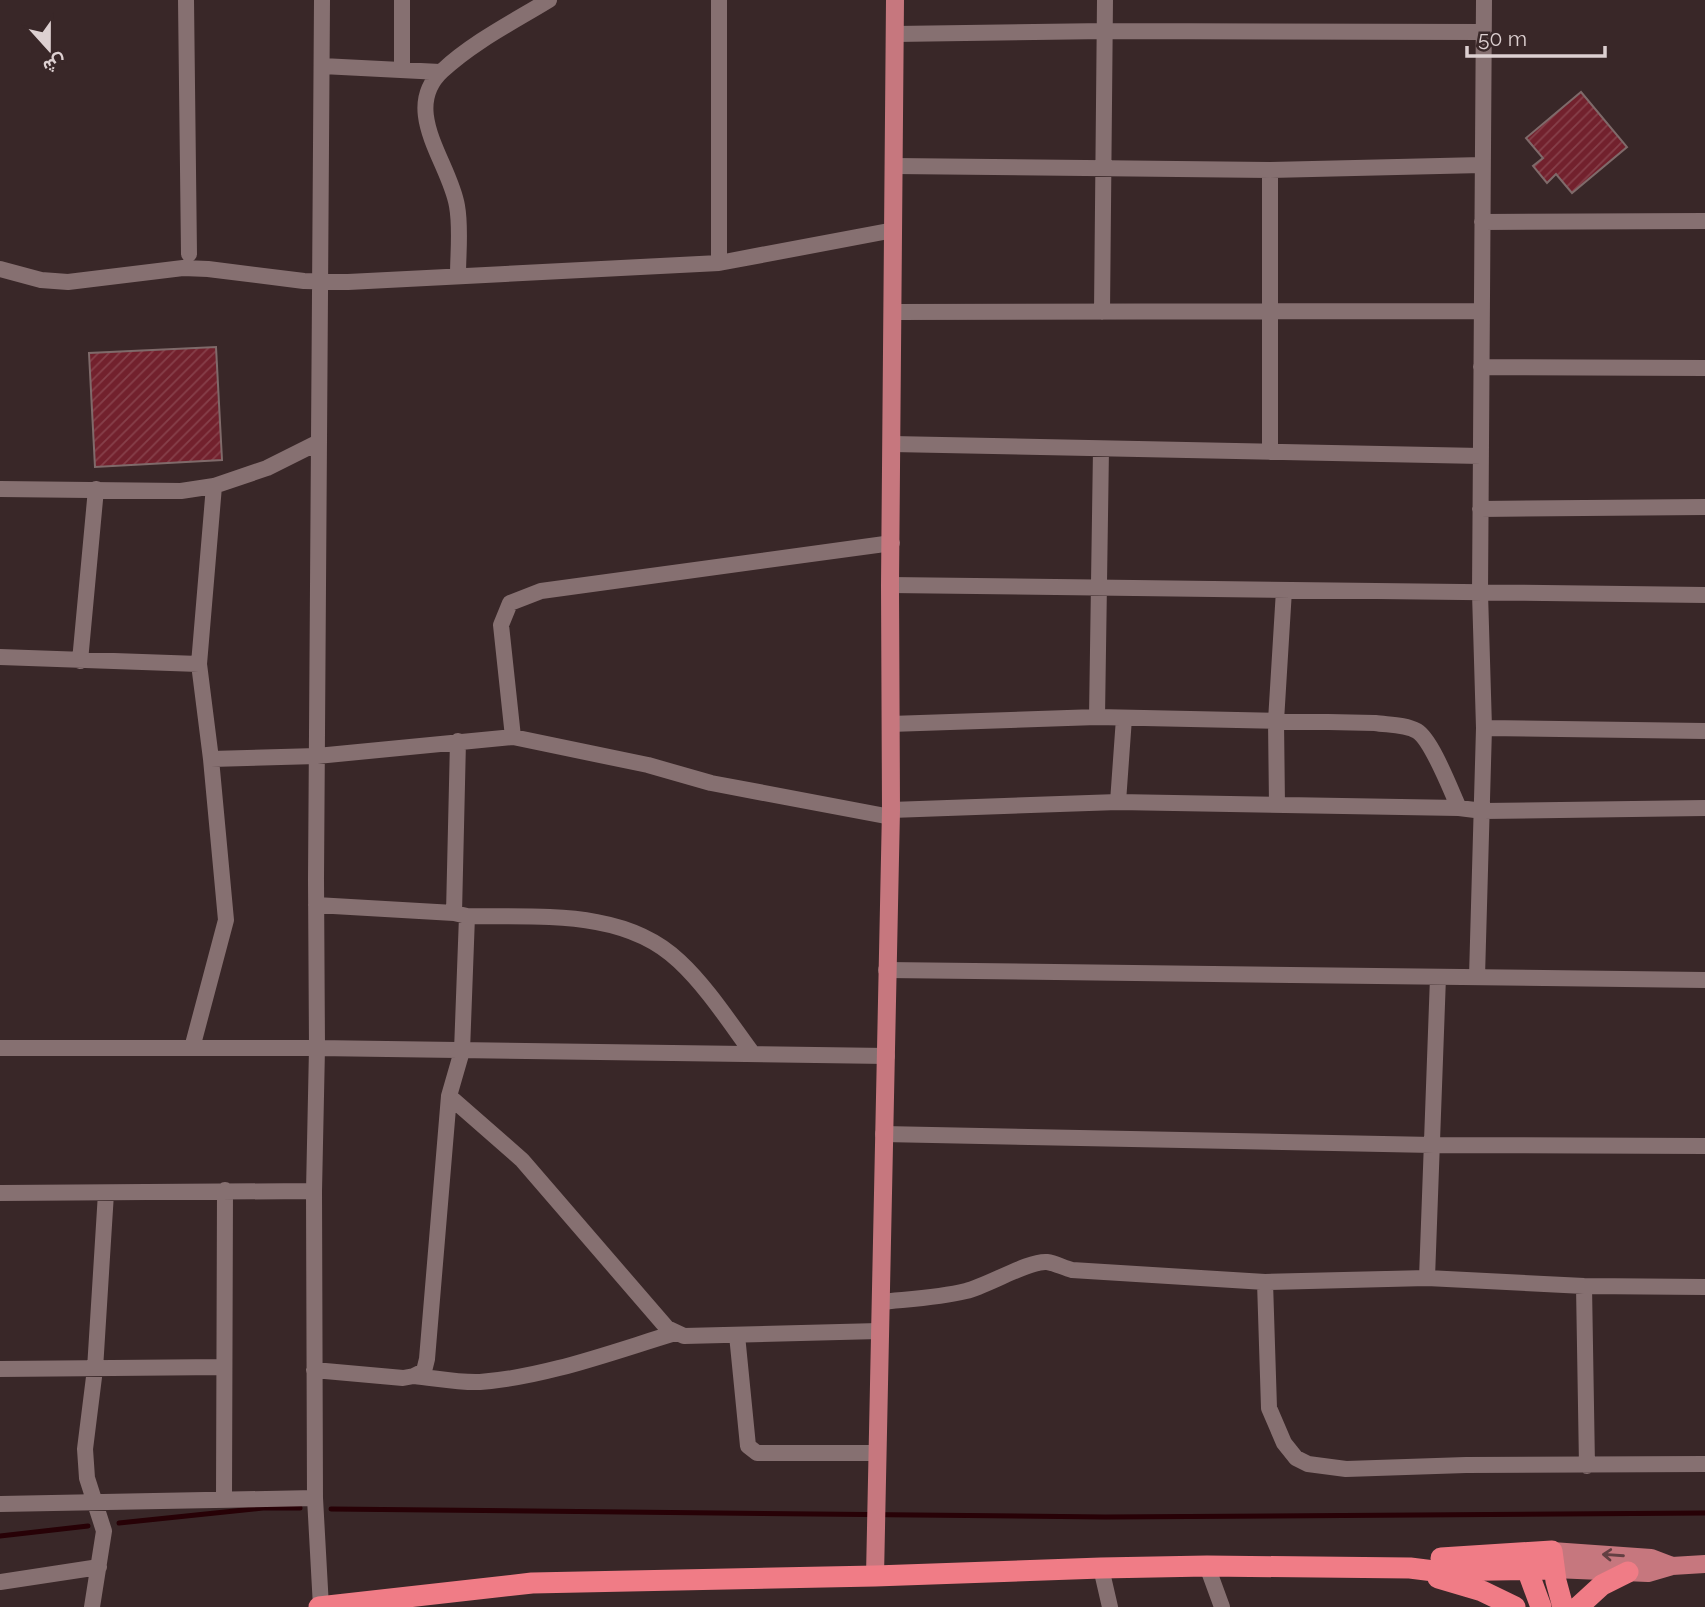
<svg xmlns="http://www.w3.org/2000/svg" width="1705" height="1607" font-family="Raleway,Vazirmatn,sans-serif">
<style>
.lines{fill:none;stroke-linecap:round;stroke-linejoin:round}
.stream{stroke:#270106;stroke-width:5}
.building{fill:url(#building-hatch);stroke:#7f6a6a;stroke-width:2}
.street{stroke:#867071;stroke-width:16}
.primary{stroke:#c6777e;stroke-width:18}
.highway{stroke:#f07c86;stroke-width:21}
.oneway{stroke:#633f42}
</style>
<defs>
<pattern id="building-hatch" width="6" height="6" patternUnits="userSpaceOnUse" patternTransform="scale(1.75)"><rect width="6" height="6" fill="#72212d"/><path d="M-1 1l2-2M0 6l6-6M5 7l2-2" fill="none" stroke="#86404a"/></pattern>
</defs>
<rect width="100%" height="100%" fill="#392728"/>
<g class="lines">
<path class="stream" d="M331,1509L1105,1517L1705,1513
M119,1523L263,1508H300
M0,1536L88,1526"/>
</g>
<path class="building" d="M1581,92L1627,147L1572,193L1556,174L1547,183L1533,166L1543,158L1526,138Z
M216,347L222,460L95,467L89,353Z"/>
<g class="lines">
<path class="street" d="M186,0L189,254
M895,34L1106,31L1483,32
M322,66L440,72
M402,70V0
M894,166L1270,170L1482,165
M1482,222L1705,221
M719,263V0
M0,269L41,280L68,282L183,268L208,269L304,281L348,282L719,263L894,230
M458,275C458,253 461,228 457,206C450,163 400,110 442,71C473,42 513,22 549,0
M893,312L1482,311
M1102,312L1105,0
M1481,367L1705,368
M892,444L1481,456
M1270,452V170
M0,489L181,491L214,486L267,468L319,442
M1480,509L1705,507
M890,585L1705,595
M0,657L199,664
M80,661L96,489
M1097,717L1101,449
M890,724L1097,717L1375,723C1388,725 1405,724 1417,731C1432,740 1451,791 1459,808
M1484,728L1705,731
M513,737L501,625L510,603L541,591L892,543
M211,759L317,756L513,737L648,765L711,783L891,817
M1118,802L1124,718
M1277,805L1276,721L1284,590
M891,810L1118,802L1459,808L1483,811L1705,808
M316,905L454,913L467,916C538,918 624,908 679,961C707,987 730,1023 753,1054
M454,913L458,741
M467,916L462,1051L449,1096L522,1160L667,1328L684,1336L879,1331
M886,970L1705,980
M1477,977L1484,728L1480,593L1484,0
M0,1048H317L887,1056
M192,1048L226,920L211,759L199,664L214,486
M883,1134L1433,1145L1705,1146
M0,1193L314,1191
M1427,1278L1438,977
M1265,1282L1269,1408L1284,1443L1296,1458L1308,1464L1346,1469L1466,1465L1705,1464
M1584,1286L1587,1466
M880,1302C908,1299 938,1298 966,1291C987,1286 1030,1260 1047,1262C1055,1263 1064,1268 1072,1270L1265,1282L1427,1278L1584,1286L1705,1287
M737,1335L748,1446L757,1453H878
M0,1369L224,1367
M314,1370L403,1378L414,1376L424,1371L427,1359L449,1096
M414,1376C435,1378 459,1383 480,1382C546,1377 612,1352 675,1333
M224,1500L225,1190
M0,1504L315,1498
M1207,1566L1222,1607
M1101,1568L1110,1607
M0,1582L99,1567
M92,1607L104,1531L87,1478L85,1449L95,1369L106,1193
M321,1607L315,1498L314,1191L317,1048L316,879L322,0"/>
<path class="primary" d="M1552,1551L1651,1558L1672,1566
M1554,1569L1648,1573L1672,1566L1705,1564
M875,1576L891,810L890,585L895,0"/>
<path class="highway" d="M1525,1556L1527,1569L1541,1607
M1441,1558L1552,1551L1556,1581L1563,1607
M1438,1578L1482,1591L1515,1607
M319,1607L532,1583L875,1576L1101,1568L1207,1566L1410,1568L1434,1571L1554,1569
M1578,1607L1602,1585L1628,1572"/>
</g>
<defs><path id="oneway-shaft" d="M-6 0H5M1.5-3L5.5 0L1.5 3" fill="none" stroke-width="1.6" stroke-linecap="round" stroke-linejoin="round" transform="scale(1.75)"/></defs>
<use class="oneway" href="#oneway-shaft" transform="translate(1613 1555) rotate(-176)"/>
<g transform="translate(49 49) rotate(159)" stroke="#392728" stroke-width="5" paint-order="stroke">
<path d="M0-5L12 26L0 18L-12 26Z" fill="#ddd0d1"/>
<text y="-10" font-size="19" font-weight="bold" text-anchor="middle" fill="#ddd0d1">ش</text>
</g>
<path d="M1467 46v10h138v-10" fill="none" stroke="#ddd0d1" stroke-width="3.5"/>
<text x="1478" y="46" font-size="21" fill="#ddd0d1" stroke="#392728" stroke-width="5" paint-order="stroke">50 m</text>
</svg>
